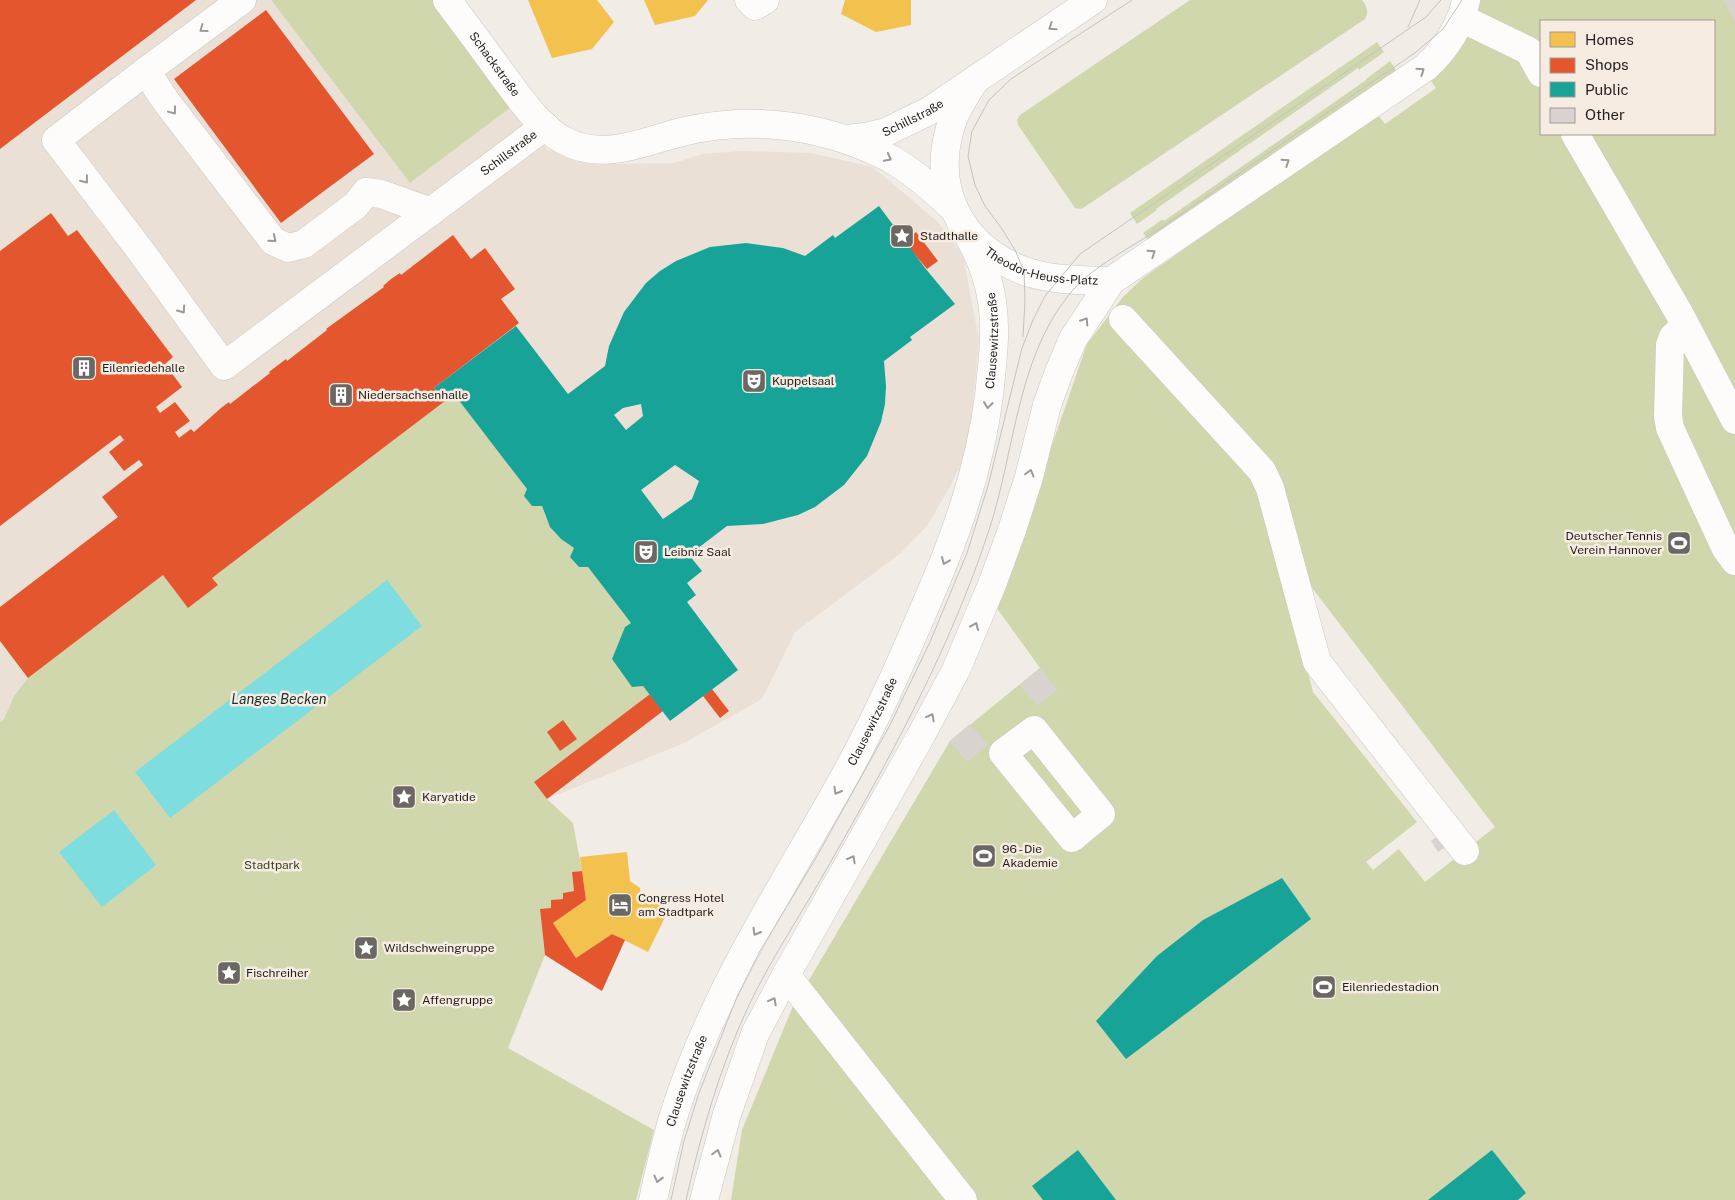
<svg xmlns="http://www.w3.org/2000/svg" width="1735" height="1200" font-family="'Public Sans',sans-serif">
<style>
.built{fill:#ebe0d5}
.green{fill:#d0d7ac;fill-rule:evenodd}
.water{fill:#7edddf}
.homes{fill:#f2c14e}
.shops{fill:#e4572e}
.public{fill:#17a398;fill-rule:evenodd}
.building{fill:#d8d3cf}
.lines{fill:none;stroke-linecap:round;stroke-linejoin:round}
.minor-casing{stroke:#cbc7c3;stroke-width:29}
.minor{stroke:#fdfcfb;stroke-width:28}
.tram{stroke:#c4c2c1;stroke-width:1}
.oneway{stroke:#9b9997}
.labels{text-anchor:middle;stroke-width:5;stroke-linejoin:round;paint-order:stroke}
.street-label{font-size:12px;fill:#231f1c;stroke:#f6ece2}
.poi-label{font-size:12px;fill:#231f1c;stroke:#f6ece2;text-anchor:start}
.park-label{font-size:12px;fill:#39411b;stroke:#f6ece2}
.water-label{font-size:14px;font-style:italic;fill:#1a3232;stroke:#f6ece2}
</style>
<rect width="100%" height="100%" fill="#f2ece7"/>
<path class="built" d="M0,0H271L410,183L514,105L548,150L618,164L674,163L703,154L740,151L811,153L873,167L938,222L963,255L979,340L971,424L963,460L950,487L927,526L901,553L795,632L762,699L682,744L547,799L323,494L213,578L218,585L193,604L163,575L28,678L14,696L4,719L0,722Z"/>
<path class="green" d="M271,0H435L514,105L410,183Z
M1190,0H1362C1367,7 1369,11 1365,19L1083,208L1079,209L1075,208L1018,125L1017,120L1020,115Z
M1478,0H1735V1200H731L742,1130L795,1001L809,980L950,741L1040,668L996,607L1087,344L1123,297L1143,278L1377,114L1385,124L1436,88L1429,78ZM1541,21H1714V134H1541ZM1254,475L1306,580L1495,827L1425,882L1399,849L1373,870L1366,862L1417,822L1313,692L1269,520Z
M1377,42L1384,52L1359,70L1358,68L1156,209L1157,210L1137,224L1130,213Z
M1390,61L1398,73L1151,244L1143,233L1163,219L1164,221L1366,80V79Z
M454,394L483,432L480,435L484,432L527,489L524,496L532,506H542C547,525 557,539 574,548L570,557L579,567H588L631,623L625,627L612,659L632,686H643L650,694L534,782L547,799L573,823L582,871L572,872L574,891L563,893V899L551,900V908L540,910L545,955L508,1048L654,1130L636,1200H0V722L4,719L14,696L28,678L163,575L193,604L218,585L212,578Z"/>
<path class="water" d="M387,580L422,626L170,818L135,772Z
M114,810L156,865L102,907L59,852Z"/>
<path class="homes" d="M528,0H597L614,22L592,49L552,58Z
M644,0H708L695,16L655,25Z
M845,0H911V25L876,32L841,14Z
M627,852L630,881L640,888L641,897L669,909L648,952L612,934L576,958L553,923L586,900L580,857Z"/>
<path class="shops" d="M0,0H196L0,149Z
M266,10L374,154L281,223L174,79Z
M51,213L68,236L77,230L173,357L165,364L182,387L156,407L160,413L175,402L190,421L175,432L179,438L191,429L194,432L221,408L229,402L230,404L270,373L269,372L286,359L287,361L327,330L326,329L384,287L383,286L391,279L400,273L401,275L453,235L471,259L485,248L515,289L501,299L519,323L434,388L445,401L212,578L218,585L188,608L163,575L28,678L0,641V607L118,517L102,497L143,465L139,460L124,471L109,452L124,440L120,435L0,526V251Z
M916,232L938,261L927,269L905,243V240Z
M712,689L729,711L720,718L703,696Z
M650,694L663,711L547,799L534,782Z
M563,720L577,739L560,751L547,732Z
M582,871L586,900L553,923L576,958L612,934L625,940L602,991L545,955L540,909L551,908V900L563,899V893L574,891L572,872Z"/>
<path class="public" d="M879,206L925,268L955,304L910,337L912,340L884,361L886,386L885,404L881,422L867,456L844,485L815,507L798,515L763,524L727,526L689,555L702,571L687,583L696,595L687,602L738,670L670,721L643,686L632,687L612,659L625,627L631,623L588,567H579L570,557L574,548L561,539L550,527L542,506H532L524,496L527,489L454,394L445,401L434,388L516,326L568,394L605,366L609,346L624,312L646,283L660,271L676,261L710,247L746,243L783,248L805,256L833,235L835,238ZM641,404L643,416L626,430L614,415L623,408ZM675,465L699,481L692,499L663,519L641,490Z
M1282,878L1311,919L1126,1059L1096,1021L1157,956L1203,920Z
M1078,1150L1116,1200H1043L1032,1186Z
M1492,1150L1526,1193L1518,1200H1428Z"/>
<path class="building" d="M1723,0H1735V22Z
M1040,668L1057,690L1037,706L1020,685Z
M970,724L988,745L967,762L950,741Z
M1439,835L1447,846L1438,852L1431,841Z"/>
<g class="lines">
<defs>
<g id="minor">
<path id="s1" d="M242,0L146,71L56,140L143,254L224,366L545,126"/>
<path id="s2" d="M447,0C465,24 483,48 501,73C519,97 538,127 565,141C605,162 646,140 686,131C754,115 829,126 891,159C914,172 934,190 953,208"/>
<path d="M749,0L755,6L765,0"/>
<path d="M1461,18L1529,51L1541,73"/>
<path d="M146,71L165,100L273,241L288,248L304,244L356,205L366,192L381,194L431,212"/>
<path id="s3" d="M976,79C967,92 959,105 953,119C929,186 959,246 1024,271C1053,281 1082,280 1111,281L1426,67C1445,49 1461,26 1466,0"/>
<path d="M1575,134L1679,313L1735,420"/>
<path id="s4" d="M845,139L865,137L886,132L929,111L1093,0"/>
<path d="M1123,319L1262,471L1270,488L1317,662L1465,851"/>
<path d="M1685,326L1673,337L1670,345L1668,416L1670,428L1725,547L1735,561"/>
<path d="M1034,730L1101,814L1072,838L1003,753Z"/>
<path d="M786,975L963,1200"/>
<path id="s5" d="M653,1200C659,1173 665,1144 673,1118C690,1062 715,1008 742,957C774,897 809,840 842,781C873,726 899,668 924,609C955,539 979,472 989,396C992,365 997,333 992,301C988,273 976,247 961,223"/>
<path d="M704,1200L727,1114L755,1034L786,975L918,741L956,670L993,582L1012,530L1029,477L1047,405L1059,372L1073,339L1111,281"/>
</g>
</defs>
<use href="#minor" class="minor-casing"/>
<use href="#minor" class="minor"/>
<path class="tram" d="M1408,27L1420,0
M1023,337L1025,300L1024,271L1015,250L1002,229L985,206L975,185L968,156L972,131L989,100L1011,79L1132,0
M671,1200L684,1141L699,1093L737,997L760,951L816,858L890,725L930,642L967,553L988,486L1022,348L1033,320L1045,296L1080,254L1426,17L1441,0
M686,1200C701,1133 720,1067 749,1005C773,955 804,910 830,863C891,756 951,647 989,530C1014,455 1017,359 1068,296C1091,266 1133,247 1165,225C1223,185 1281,144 1340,104C1365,86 1391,70 1416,52L1443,29L1462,0"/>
</g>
<defs><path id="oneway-chevron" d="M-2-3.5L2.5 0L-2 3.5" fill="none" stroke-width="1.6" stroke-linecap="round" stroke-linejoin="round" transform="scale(1.25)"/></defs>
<g class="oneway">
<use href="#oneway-chevron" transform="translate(1052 27) rotate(146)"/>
<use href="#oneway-chevron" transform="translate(203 29) rotate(144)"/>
<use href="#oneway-chevron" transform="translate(1421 71) rotate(-35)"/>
<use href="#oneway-chevron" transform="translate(173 111) rotate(53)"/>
<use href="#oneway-chevron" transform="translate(888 158) rotate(28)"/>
<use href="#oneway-chevron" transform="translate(1286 162) rotate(-34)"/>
<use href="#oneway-chevron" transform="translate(85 180) rotate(52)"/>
<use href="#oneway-chevron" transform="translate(273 239) rotate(39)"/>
<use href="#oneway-chevron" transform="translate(1152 253) rotate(-34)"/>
<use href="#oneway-chevron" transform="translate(182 310) rotate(55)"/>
<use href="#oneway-chevron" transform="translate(1085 321) rotate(-57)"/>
<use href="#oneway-chevron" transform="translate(988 405) rotate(97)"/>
<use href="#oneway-chevron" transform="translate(1030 473) rotate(-75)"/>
<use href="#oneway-chevron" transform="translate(945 561) rotate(113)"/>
<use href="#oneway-chevron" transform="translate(975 626) rotate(-67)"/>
<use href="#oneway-chevron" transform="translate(931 717) rotate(-62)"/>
<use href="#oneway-chevron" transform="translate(837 791) rotate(120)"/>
<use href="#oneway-chevron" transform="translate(852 859) rotate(-61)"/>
<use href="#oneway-chevron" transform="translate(756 932) rotate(120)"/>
<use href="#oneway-chevron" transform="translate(773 1001) rotate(-62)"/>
<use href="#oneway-chevron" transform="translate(717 1153) rotate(-75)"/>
<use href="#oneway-chevron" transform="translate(658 1179) rotate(104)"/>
</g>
<defs>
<symbol id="sight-square" viewBox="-11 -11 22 22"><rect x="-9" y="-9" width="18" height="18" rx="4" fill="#6b6763" stroke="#f6ece2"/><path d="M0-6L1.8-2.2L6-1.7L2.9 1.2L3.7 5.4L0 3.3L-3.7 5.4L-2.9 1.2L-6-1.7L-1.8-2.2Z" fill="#fff"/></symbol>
<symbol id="building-square" viewBox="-11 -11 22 22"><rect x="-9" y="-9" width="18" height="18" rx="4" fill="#6b6763" stroke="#f6ece2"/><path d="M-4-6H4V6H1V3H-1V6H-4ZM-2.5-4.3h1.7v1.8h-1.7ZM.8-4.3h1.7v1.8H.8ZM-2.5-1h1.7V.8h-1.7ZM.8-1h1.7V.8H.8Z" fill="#fff"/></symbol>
<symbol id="theatre-square" viewBox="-11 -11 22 22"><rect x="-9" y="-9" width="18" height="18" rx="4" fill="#6b6763" stroke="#f6ece2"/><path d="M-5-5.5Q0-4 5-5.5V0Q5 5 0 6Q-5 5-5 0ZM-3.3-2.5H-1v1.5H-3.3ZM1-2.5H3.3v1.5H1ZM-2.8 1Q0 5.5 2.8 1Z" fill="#fff"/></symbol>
<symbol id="stadium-square" viewBox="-11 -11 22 22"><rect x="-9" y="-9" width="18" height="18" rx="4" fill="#6b6763" stroke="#f6ece2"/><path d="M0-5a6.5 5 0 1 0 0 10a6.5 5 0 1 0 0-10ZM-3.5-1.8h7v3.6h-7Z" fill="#fff"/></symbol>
<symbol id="hotel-square" viewBox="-11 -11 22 22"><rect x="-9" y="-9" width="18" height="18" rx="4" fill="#6b6763" stroke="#f6ece2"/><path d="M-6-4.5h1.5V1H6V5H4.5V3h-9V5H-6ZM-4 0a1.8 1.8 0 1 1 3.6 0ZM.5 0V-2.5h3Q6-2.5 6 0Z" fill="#fff"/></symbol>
</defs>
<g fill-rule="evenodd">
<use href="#sight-square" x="888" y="222" width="28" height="28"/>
<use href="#building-square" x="70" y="354" width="28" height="28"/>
<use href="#theatre-square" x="740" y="367" width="28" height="28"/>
<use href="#building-square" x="327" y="381" width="28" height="28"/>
<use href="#stadium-square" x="1665" y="529" width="28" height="28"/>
<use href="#theatre-square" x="632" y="538" width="28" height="28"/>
<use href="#sight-square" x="390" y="783" width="28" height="28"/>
<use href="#stadium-square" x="970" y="842" width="28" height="28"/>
<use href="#hotel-square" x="606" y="891" width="28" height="28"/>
<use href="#sight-square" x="352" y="934" width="28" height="28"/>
<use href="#sight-square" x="215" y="959" width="28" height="28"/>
<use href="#stadium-square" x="1310" y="973" width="28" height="28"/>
<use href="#sight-square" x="390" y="986" width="28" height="28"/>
</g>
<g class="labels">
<g class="street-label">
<text dy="4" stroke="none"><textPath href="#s2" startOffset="80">Schackstraße</textPath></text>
<text dy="4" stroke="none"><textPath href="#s4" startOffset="72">Schillstraße</textPath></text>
<text dy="4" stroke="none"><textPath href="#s1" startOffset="870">Schillstraße</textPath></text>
<text dy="4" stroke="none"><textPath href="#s3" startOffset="250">Theodor-Heuss-Platz</textPath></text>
<text dy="4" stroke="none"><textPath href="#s5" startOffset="932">Clausewitzstraße</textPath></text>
<text dy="4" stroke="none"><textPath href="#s5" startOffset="529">Clausewitzstraße</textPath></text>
<text dy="4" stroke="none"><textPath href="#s5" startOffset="124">Clausewitzstraße</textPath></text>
</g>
<g class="poi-label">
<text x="920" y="240">Stadthalle</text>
<text x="102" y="372">Eilenriedehalle</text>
<text x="772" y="385">Kuppelsaal</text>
<text x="358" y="399">Niedersachsenhalle</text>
<text x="1662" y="540" text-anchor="end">Deutscher Tennis<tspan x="1662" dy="14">Verein Hannover</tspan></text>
<text x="664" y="556">Leibniz Saal</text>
<text x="422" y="801">Karyatide</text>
<text x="1002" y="853">96 - Die<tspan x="1002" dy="14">Akademie</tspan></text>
<text x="638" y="902">Congress Hotel<tspan x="638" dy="14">am Stadtpark</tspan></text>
<text x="384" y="952">Wildschweingruppe</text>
<text x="246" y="977">Fischreiher</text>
<text x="1342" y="991">Eilenriedestadion</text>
<text x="422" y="1004">Affengruppe</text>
</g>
<g class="park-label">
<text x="272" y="869">Stadtpark</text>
</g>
<g class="water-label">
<text x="279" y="704">Langes Becken</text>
</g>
</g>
<rect x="1540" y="20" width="175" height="115" fill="#f6ece2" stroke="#a29a93"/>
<rect x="1550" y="32" width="25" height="15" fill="#f2c14e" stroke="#a29a93"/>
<text x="1585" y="45" font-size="15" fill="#231f1c">Homes</text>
<rect x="1550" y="58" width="25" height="15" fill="#e4572e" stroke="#a29a93"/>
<text x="1585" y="70" font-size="15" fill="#231f1c">Shops</text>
<rect x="1550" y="82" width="25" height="15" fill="#17a398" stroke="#a29a93"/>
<text x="1585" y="95" font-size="15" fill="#231f1c">Public</text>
<rect x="1550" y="108" width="25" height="15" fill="#d8d3cf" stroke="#a29a93"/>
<text x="1585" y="120" font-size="15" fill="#231f1c">Other</text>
</svg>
